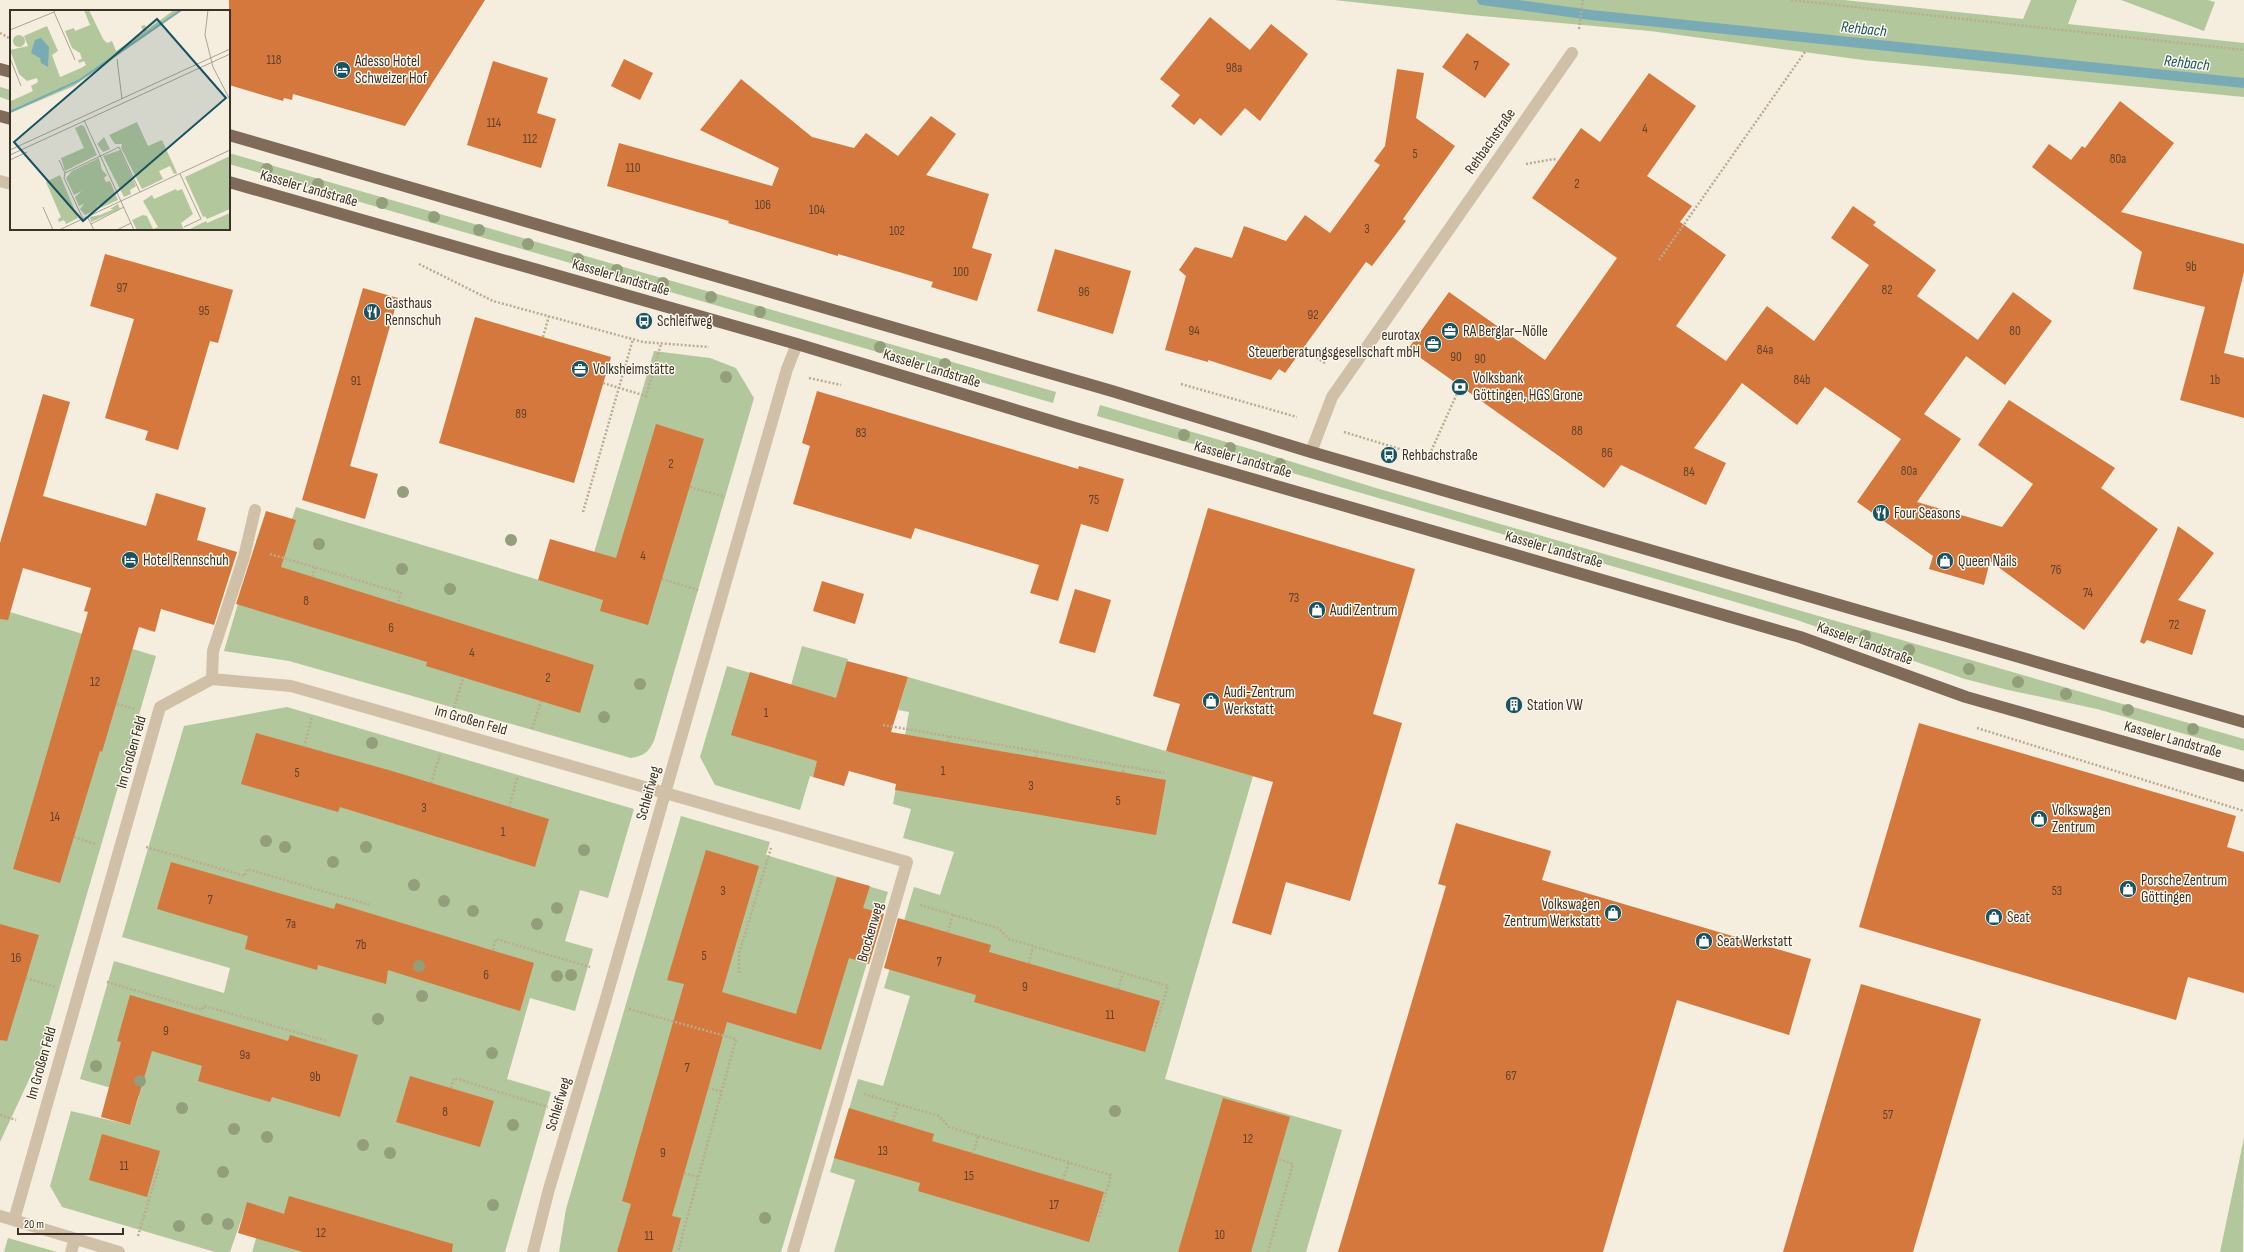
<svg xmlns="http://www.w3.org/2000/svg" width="2244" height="1252" font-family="'Sofia Sans Condensed',sans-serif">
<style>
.green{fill:#b2c79b}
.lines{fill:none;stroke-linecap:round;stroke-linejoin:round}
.stream{stroke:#79abb6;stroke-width:10}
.building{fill:#d4783d}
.path{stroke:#bcaa91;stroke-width:2.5;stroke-dasharray:2 2;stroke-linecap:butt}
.minor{stroke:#d0c0a8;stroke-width:12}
.major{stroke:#7f6b58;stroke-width:12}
.tree{fill:#939e7a}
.labels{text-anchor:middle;stroke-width:3;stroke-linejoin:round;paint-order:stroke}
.number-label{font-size:13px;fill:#61432e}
.poi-label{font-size:15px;fill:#3b3129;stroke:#fcf7eb;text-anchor:start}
.street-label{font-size:15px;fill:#3b3129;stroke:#fcf7eb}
.water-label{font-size:16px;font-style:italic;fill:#185363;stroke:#fcf7eb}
.inset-river{fill:none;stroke:#79abb6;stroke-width:2}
.inset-road{fill:none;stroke:#aba296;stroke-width:1}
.view{fill:#185363;fill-opacity:0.15;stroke:#185363;stroke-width:2}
.inset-edge{fill:none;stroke:#3b3129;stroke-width:2}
</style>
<rect width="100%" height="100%" fill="#f5eede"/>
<path class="green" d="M1334,0H1844L2023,19L2031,0H2077L2068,24L2244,43V97L1863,60L1650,31L1471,15Z
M2121,0H2208L2215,2L2204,31Z
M0,87L11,90V101L0,97Z
M229,153L1056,392L1053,403L229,164Z
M654,351L710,358L736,368L754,398L654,741C649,752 643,756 631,758L289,661L224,651L257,539L292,519L296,507L582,593Z
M1100,405L1264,453L1376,488L2244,739V751L2097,709L2008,690L1965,679L1797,620L1097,416Z
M0,609L156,656L40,1056L0,1142Z
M802,646L848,659L813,777L810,776L800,810L715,785L700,757L727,666L791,685Z
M908,677L1253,776L1165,1079L1342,1130L1306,1252H834L855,1180L830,1172L858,1079L883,1086L910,996L884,988L914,887L940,895L954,852L903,838L911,809L893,804L909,712L898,710Z
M287,707L634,809L608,898L580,890L565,941L593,949L575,1011L530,998L507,1079L551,1092L505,1252H252L265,1208L247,1203L230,1252H215L62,1207L50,1186L71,1111L130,1125L139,1096L80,1079L114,961L224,993L230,968L122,937L184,726Z
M681,816L770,842L766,855L888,892L781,1252H559L566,1209Z
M2244,1138L2243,1252H2220Z
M8,1238L57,1252H4Z"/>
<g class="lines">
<path class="stream" d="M1482,0L1591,15L2244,83"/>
</g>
<path class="building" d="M229,0H485L405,126L293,94L292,100L284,98L283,101L229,85Z
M1210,17L1250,50L1271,24L1308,54L1260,121L1245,108L1221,136L1200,118L1194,125L1171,106L1180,95L1160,79Z
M1467,33L1510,64L1485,98L1442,67Z
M624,59L653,73L640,100L611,86Z
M493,61L548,78L537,113L556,119L541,168L467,145Z
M1397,69L1424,73L1416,118L1455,146L1403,219L1406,221L1372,266L1366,262L1285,373L1279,369L1271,380L1208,360V362L1165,350L1186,276L1179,270L1195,247L1232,258L1244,226L1286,241L1305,215L1330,233L1380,165L1374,161L1385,146Z
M1649,73L1696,106L1647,176L1692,206L1680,222L1726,255L1676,326L1726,361L1767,306L1814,341L1869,265L1831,238L1853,206L1876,222L1873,225L1936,270L1917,296L1978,340L1924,414L1961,439L1917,502L2002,527L2033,484L1978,445L2009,400L2115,468L2101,488L2158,529L2084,630L1990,561L1984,585L1929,569L1933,556L1857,502L1901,439L1825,387L1797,425L1742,383L1694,448L1726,463L1706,505L1621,465L1604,488L1408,349L1449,292L1545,360L1617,258L1532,198L1581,128L1600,142Z
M741,79L812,137L854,148L866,133L898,156L931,116L956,134L926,175L989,194L972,248L992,254L977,301L931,287L933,282L838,254V256L728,223L729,221L607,186L619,143L772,186L779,168L700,130Z
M2120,101L2174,143L2121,212L2244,244V272L2224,353L2244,358V418L2180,400L2205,307L2133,289L2142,252L2032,167L2049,144L2071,160L2082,146L2085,148Z
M1055,249L1131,271L1113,334L1037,311Z
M105,254L233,290L218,343L210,341L178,450L145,440L148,431L105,418L134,319L90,306Z
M363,288L398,298L350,466L378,474L365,519L302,500Z
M2013,292L2052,321L2005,385L1966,356Z
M475,317L611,357L574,483L439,443Z
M817,391L1078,469L1079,466L1124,479L1108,532L1081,524L1058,601L1030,593L1039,565L915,528L911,539L793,504L810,446L802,443Z
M43,394L70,402L43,496L146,526L156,493L206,508L197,540L237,552L214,625L161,609L155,632L139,627L102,752L100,751L60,883L13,869L88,612L84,611L91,588L23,568L8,620L0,619V543Z
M656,424L704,439L648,625L600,611L603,600L538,580L550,539L616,558Z
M1208,508L1415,569L1373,714L1402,723L1350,901L1286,882L1271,935L1232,923L1273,782L1166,751L1180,704L1153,696Z
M266,511L296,520L281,567L594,665L580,713L426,666L427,662L236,604Z
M2178,526L2214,553L2178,600L2206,610L2192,655L2147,640L2144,644L2140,642Z
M822,581L864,594L855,624L813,611Z
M1075,589L1111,600L1095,653L1059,643Z
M847,661L908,677L891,732L1166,780L1156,835L895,790L896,784L849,771L844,786L813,777L817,761L731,735L750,672L836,698Z
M1919,723L2236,816L2227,847L2244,852V993L2188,977L2176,1020L1859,927Z
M256,733L392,771L549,819L535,867L340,807L338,812L241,784Z
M1456,823L1551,851L1542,880L1811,959L1789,1035L1677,1000L1603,1252H1338L1446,886L1438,884Z
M706,850L759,866L722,992L796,1014L837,877L870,886L863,908L884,914L869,964L849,958L821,1050L727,1022L672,1216L681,1218L672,1252H617L631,1204L622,1201L684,984L667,980Z
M171,862L334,909L336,903L534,963L520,1011L388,970L386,984L318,965L317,970L245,949L248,936L157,909Z
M898,918L991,945L989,952L1160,1001L1145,1052L974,1002L976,995L884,968Z
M0,924L39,935L7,1041L0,1040Z
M1861,984L1981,1019L1913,1252H1783Z
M130,995L288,1041L290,1035L358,1055L340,1117L272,1097L270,1102L198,1081L202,1066L152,1051L130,1125L101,1117L121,1042L117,1041Z
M410,1076L494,1101L480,1147L396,1122Z
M1223,1098L1290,1117L1251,1252H1178Z
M849,1108L934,1134L932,1141L1104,1192L1089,1242L918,1191L920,1183L834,1158Z
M102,1134L160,1151L147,1197L89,1180Z
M289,1196L453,1244L452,1252H303L238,1233L247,1202L284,1214Z"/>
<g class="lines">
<path class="path" d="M1791,0L2244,50
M1579,29L1583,0
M0,33L11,39
M1526,164L1554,159L1557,161
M1659,260L1805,52
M419,264L493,301L643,342L709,347
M543,337L549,316
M1310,353L1326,364
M809,378L841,385
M603,383L646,396L661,344
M1181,384L1297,417
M1344,432L1439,461
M1428,458L1460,387
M690,487L725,497
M583,512L633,339
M270,554L401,593L398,603
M312,577L315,568
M662,579L698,590
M117,704L134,709
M454,708L463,678
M883,725L1164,773
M1977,728L2244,811
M532,729L541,701
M948,742L949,736
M304,747L312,717
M1036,757L1037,751
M1123,772L1124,766
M431,783L440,755
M509,807L518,776
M74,837L96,844
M146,847L245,876L247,869L370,905
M920,905L998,928L1009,939L1168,986L1155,1028
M948,932L953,915
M493,950L496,939L590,967
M1029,963L1033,947
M739,973V954L771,848
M26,978L55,987
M107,982L202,1010L204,1006L327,1041
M1118,989L1123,973
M629,1009L736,1039L678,1252
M451,1088L454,1078L548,1107
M708,1088L722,1092
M864,1094L939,1116L949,1127L1111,1175L1099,1217
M0,1115L16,1120
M893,1121L898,1104
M973,1154L978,1136
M684,1173L698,1177
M1063,1180L1069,1162
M138,1236L159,1166
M1268,1252L1293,1164L1278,1159"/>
<path class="minor" d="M0,181L11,184
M1311,452L1332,397L1572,53
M212,679L213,651L244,557L255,510
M0,1216L119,1252
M14,1220L160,707L212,679L291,686L907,862L793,1252
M71,1252L75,1239
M533,1252L549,1189L605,1002L787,369L797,344"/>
<path class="major" d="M0,69L11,72
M0,116L11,119
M229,135L1112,391L1311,452L2244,722
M229,182L797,344L1075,428L1800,637L1966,697L2244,776"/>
</g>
<g class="tree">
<circle cx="267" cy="169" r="6"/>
<circle cx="318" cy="184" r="6"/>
<circle cx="382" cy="203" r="6"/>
<circle cx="434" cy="217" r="6"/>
<circle cx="479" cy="230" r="6"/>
<circle cx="528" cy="244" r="6"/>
<circle cx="578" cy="259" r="6"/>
<circle cx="617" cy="270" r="6"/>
<circle cx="663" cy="283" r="6"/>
<circle cx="711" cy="297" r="6"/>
<circle cx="760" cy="312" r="6"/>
<circle cx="880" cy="347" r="6"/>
<circle cx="945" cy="364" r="6"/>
<circle cx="726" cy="377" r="6"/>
<circle cx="1184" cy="435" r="6"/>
<circle cx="1230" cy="448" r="6"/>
<circle cx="1280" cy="464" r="6"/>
<circle cx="403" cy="492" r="6"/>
<circle cx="511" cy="540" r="6"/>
<circle cx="319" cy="544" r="6"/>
<circle cx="402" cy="569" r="6"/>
<circle cx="450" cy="589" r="6"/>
<circle cx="1865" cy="636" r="6"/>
<circle cx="1909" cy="650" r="6"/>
<circle cx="1969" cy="669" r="6"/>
<circle cx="2018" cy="682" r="6"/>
<circle cx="640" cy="684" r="6"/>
<circle cx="2066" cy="694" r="6"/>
<circle cx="2128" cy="710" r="6"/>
<circle cx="604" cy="717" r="6"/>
<circle cx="2193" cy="729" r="6"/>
<circle cx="372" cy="743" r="6"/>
<circle cx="266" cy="841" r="6"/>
<circle cx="285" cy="847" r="6"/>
<circle cx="366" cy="847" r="6"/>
<circle cx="584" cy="850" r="6"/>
<circle cx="333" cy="862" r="6"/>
<circle cx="414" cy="885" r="6"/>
<circle cx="444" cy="901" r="6"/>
<circle cx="557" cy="908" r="6"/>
<circle cx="473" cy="911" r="6"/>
<circle cx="537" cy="924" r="6"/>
<circle cx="419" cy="966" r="6"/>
<circle cx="571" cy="975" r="6"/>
<circle cx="557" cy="976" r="6"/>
<circle cx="422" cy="996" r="6"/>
<circle cx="378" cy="1019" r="6"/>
<circle cx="492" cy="1053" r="6"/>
<circle cx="96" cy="1066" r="6"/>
<circle cx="140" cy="1081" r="6"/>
<circle cx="182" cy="1108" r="6"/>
<circle cx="1115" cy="1111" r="6"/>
<circle cx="513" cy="1125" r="6"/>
<circle cx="234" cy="1129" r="6"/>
<circle cx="267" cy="1137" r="6"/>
<circle cx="363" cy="1145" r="6"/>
<circle cx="390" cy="1153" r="6"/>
<circle cx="223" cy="1172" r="6"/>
<circle cx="493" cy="1205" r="6"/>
<circle cx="765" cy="1218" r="6"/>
<circle cx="207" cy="1219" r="6"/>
<circle cx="228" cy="1224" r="6"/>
<circle cx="179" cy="1226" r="6"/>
</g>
<defs>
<symbol id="hotel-disc" viewBox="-11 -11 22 22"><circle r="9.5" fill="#185363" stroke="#fcf7eb"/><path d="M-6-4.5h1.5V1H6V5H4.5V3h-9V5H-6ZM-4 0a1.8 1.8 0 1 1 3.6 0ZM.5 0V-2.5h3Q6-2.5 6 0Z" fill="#fff"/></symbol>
<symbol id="restaurant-disc" viewBox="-11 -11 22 22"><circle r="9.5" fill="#185363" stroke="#fcf7eb"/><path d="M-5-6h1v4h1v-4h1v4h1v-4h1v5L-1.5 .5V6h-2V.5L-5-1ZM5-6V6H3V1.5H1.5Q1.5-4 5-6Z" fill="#fff"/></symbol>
<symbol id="bus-disc" viewBox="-11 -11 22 22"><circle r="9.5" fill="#185363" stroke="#fcf7eb"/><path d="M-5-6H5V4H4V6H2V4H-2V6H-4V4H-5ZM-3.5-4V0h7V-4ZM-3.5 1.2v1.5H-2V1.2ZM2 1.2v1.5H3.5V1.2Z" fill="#fff"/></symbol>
<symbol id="office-disc" viewBox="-11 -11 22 22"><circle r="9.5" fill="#185363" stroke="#fcf7eb"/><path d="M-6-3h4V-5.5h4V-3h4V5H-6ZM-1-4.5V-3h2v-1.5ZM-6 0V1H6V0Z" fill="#fff"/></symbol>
<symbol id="bank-disc" viewBox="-11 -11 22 22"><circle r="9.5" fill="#185363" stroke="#fcf7eb"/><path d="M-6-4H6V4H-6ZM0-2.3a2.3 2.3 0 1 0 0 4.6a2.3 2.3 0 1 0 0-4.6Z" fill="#fff"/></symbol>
<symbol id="shop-disc" viewBox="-11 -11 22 22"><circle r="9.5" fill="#185363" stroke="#fcf7eb"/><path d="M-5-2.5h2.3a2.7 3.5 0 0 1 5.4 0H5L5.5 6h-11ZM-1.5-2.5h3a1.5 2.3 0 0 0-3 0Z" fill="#fff"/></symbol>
<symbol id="building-disc" viewBox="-11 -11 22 22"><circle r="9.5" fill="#185363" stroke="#fcf7eb"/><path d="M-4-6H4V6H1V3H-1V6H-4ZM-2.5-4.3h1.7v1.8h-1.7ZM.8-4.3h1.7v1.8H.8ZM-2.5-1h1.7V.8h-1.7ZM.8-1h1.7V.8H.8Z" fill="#fff"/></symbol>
</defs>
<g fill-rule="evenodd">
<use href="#hotel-disc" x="332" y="60" width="20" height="20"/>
<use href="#restaurant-disc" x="362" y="302" width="20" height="20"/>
<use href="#bus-disc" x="634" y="311" width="20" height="20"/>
<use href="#office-disc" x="1440" y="321" width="20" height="20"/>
<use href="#office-disc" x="1423" y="334" width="20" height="20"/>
<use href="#office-disc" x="570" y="359" width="20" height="20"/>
<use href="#bank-disc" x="1450" y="377" width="20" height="20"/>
<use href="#bus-disc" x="1379" y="445" width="20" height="20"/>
<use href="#restaurant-disc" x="1871" y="503" width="20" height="20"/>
<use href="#hotel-disc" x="120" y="550" width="20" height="20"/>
<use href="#shop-disc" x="1935" y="551" width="20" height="20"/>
<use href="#shop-disc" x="1307" y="600" width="20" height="20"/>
<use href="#shop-disc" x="1201" y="691" width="20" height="20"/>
<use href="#building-disc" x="1504" y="695" width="20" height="20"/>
<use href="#shop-disc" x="2029" y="809" width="20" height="20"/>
<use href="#shop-disc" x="2118" y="879" width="20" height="20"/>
<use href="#shop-disc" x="1603" y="903" width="20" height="20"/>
<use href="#shop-disc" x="1984" y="907" width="20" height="20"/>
<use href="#shop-disc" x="1694" y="931" width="20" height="20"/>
</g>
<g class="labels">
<g class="number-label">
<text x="274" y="64">118</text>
<text x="1476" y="70">7</text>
<text x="1234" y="72">98a</text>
<text x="494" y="127">114</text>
<text x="1645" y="133">4</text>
<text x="530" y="143">112</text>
<text x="1415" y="158">5</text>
<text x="2118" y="163">80a</text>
<text x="633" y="172">110</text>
<text x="1577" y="188">2</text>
<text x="763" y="209">106</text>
<text x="817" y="214">104</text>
<text x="1367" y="233">3</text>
<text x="897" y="235">102</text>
<text x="2191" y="271">9b</text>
<text x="961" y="276">100</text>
<text x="122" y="292">97</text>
<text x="1887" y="294">82</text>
<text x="1084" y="296">96</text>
<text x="204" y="315">95</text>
<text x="1313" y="319">92</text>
<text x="1194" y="335">94</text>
<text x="2015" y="335">80</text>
<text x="1765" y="354">84a</text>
<text x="1456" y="361">90</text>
<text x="1480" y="363">90</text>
<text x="1802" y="384">84b</text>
<text x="2215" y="384">1b</text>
<text x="356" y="385">91</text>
<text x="521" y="418">89</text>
<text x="1577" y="435">88</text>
<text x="861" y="437">83</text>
<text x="1607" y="457">86</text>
<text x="671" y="468">2</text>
<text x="1909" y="475">80a</text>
<text x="1689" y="476">84</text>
<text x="1094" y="504">75</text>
<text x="643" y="560">4</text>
<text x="2056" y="574">76</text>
<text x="2088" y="597">74</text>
<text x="1294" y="602">73</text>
<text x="306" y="605">8</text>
<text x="2174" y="629">72</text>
<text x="391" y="632">6</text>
<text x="472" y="657">4</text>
<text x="548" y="682">2</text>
<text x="95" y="686">12</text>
<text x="766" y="717">1</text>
<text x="943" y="775">1</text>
<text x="297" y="777">5</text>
<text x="1031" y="790">3</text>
<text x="1118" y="805">5</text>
<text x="424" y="812">3</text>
<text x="55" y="821">14</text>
<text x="503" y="836">1</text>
<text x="723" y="895">3</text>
<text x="2057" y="895">53</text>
<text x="210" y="904">7</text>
<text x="291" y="928">7a</text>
<text x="361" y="949">7b</text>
<text x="704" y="960">5</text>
<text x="16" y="962">16</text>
<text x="939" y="966">7</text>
<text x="486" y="979">6</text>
<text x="1025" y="991">9</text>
<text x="1110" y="1019">11</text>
<text x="166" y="1035">9</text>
<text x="245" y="1059">9a</text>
<text x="687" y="1072">7</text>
<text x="1511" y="1080">67</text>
<text x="315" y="1081">9b</text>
<text x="445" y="1116">8</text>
<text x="1888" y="1119">57</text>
<text x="1248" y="1143">12</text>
<text x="883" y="1155">13</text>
<text x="663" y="1157">9</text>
<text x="124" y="1170">11</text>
<text x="969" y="1180">15</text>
<text x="1054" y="1209">17</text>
<text x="321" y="1237">12</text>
<text x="1220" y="1239">10</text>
<text x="649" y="1240">11</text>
</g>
<g class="poi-label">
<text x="355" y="66">Adesso Hotel<tspan x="355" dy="17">Schweizer Hof</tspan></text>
<text x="385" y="308">Gasthaus<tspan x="385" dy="17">Rennschuh</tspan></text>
<text x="657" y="326">Schleifweg</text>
<text x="1463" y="336">RA Berglar–Nölle</text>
<text x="1420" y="340" text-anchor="end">eurotax<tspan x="1420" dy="17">Steuerberatungsgesellschaft mbH</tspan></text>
<text x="593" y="374">Volksheimstätte</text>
<text x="1473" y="383">Volksbank<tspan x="1473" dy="17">Göttingen, HGS Grone</tspan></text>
<text x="1402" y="460">Rehbachstraße</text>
<text x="1894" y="518">Four Seasons</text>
<text x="143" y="565">Hotel Rennschuh</text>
<text x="1958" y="566">Queen Nails</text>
<text x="1330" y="615">Audi Zentrum</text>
<text x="1224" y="697">Audi-Zentrum<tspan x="1224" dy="17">Werkstatt</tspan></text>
<text x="1527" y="710">Station VW</text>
<text x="2052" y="815">Volkswagen<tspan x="2052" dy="17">Zentrum</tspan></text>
<text x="2141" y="885">Porsche Zentrum<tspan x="2141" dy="17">Göttingen</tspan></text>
<text x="1600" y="909" text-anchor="end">Volkswagen<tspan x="1600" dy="17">Zentrum Werkstatt</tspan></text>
<text x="2007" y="922">Seat</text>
<text x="1717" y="946">Seat Werkstatt</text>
</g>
<g class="street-label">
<text transform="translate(1490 141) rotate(-55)" y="5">Rehbachstraße</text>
<text transform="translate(309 188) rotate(16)" y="5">Kasseler Landstraße</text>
<text transform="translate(621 277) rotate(16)" y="5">Kasseler Landstraße</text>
<text transform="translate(932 368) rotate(17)" y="5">Kasseler Landstraße</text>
<text transform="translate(1243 459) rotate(16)" y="5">Kasseler Landstraße</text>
<text transform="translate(1554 549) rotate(16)" y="5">Kasseler Landstraße</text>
<text transform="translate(1865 643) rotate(20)" y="5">Kasseler Landstraße</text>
<text transform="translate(471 720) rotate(16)" y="5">Im Großen Feld</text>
<text transform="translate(2173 739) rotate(16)" y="5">Kasseler Landstraße</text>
<text transform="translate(131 752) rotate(-74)" y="5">Im Großen Feld</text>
<text transform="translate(648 793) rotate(-74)" y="5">Schleifweg</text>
<text transform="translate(870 932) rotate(-74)" y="5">Brockenweg</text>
<text transform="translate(41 1063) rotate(-74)" y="5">Im Großen Feld</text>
<text transform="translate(558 1104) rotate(-73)" y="5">Schleifweg</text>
</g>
<g class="water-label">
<text transform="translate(1864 28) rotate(6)" y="6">Rehbach</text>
<text transform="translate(2187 62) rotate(6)" y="6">Rehbach</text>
</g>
</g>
<g transform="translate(10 10)">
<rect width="220" height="220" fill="#f5eede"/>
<path d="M74,0H79L93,29L97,33L102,31L106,41L134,22L131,16L135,15L137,20L164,0H173L64,76L0,103L1,91L23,81L21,76L28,72L27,68L17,71L9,64L0,40L18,36L14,26L37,16L48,41L42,45L50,67L71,58L76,55L74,51L69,53L68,50L72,49L70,43L62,38L55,21L64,18L65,21L80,15ZM3 31a6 6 0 1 1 12 0a6 6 0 1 1-12 0ZM127,112L138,136L152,130L167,163L164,164L160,156L149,161L153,169L132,179L111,138L112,134H105L99,125ZM71,115L74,116L87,145L55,161L51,148L74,138L65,118ZM94,127L100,139L93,142L87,134ZM110,140L126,176L120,180L121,184L114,187L93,146ZM220,146V199L197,209L195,206L193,207L175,167ZM89,148L92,160L97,165L94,168L96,172L100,171L108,190L90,198L87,194L88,199L75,205L70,199L74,194L69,196L65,187L72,181L64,185L56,168L62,161ZM50,165L68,208L56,214L54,210L49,212L48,209L51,207L36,172ZM166,179L167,181L172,179L183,204L171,213L174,220H127L122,210L133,205L137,206L143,219L148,217L133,191L142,185L144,189ZM108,194L110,199L81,212L80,207L90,205L104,199H100ZM220,203V220L180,219L196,211L197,213Z" fill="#b2c79b"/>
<path d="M31,28L39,37L38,57L31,53L30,48L21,43L25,30Z" fill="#79abb6"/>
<path class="inset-river" d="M0,102L68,71L171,0"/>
<path class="inset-road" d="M198,0L195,25L203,57L220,90M44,2L65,50M0,20L44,2L45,0M0,48L11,76M107,49L112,89M74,110L124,220M0,140L220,39M0,145L220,44M0,150L17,142M49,150L55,163M170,164L191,209L174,217M33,197L43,220M77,206L84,220M73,209L54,168L55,163L105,139L109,137L130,182M81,214L114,197M49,220L220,140M107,220L121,213"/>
<path class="view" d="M147,9L216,88L73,211L4,132Z"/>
<rect width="220" height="220" class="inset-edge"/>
</g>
<path d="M18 1228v6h105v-6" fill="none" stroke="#3b3129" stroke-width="2"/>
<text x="24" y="1228" font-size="12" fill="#3b3129" stroke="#fcf7eb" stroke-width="3" paint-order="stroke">20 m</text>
</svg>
